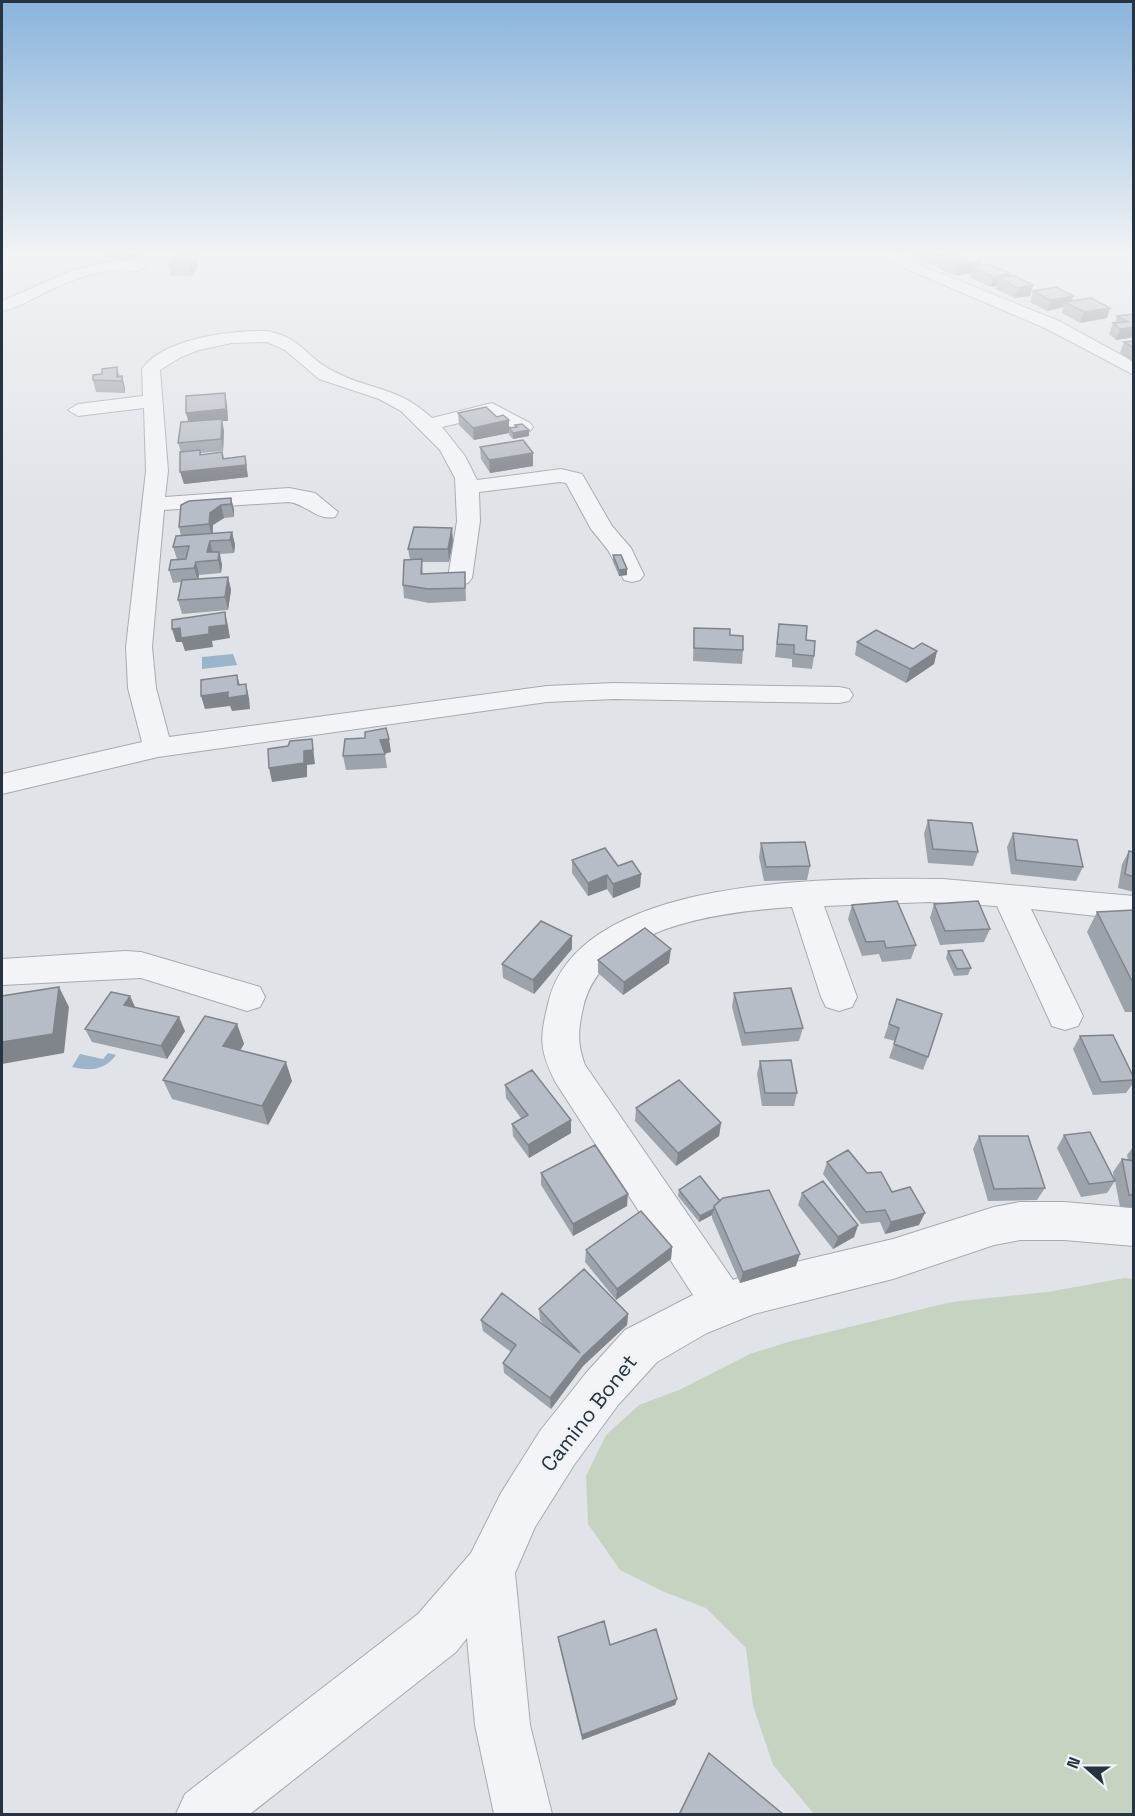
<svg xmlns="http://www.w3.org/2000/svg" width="1135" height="1816" font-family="'Space Grotesk',sans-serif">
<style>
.green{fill:#c7d3c1}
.water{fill:#9ab5c9}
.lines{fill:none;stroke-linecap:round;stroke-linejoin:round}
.minor-casing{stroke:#a5abb3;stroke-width:2}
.minor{fill:#f2f4f7;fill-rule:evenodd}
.wall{fill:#9da3aa}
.shaded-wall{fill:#80848b}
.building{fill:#b7bdc6;stroke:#80848b;stroke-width:1.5}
.labels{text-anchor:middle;stroke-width:4.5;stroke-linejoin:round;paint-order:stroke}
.near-street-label{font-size:21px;fill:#283340;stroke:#eff3f6}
</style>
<rect width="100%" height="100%" fill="#e0e4e9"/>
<path class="green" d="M1125,1278L1134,1279L1133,1814H814L773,1765L753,1706L746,1648L706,1608L662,1591L620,1570L588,1524L586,1476L606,1435L639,1405L679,1390L750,1354L788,1342L951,1302L1047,1292Z"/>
<path class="water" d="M233,654L237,665L202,669V657Z
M108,1053L116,1055C104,1071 90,1071 72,1067L80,1054L103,1059Z"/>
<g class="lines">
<defs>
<path id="minor" d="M865,251H885L1059,321L1134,362V375L1047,329Z
M126,260L143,263L146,266C138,275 113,270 101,272C82,276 62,284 44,293C30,300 18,308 2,311V301L69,272L100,263Z
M267,331C303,338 305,357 333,371C370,391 396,385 432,418L492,403L530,423L533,427L530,431L523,433L489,416L442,427L465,456L477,480L561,469L582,474L612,526L631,548L644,575L640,580L632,582L624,580L608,550L591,529L566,483L560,482L479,492L480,521L472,578L468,583L460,585L452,583L448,578L457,521L455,478L440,450L401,411L379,399L319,379L285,350L267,342L232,343L199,350L181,357L160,370L168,471L165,497L289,488L315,493L338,512L335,517C317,521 306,504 289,502L164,510L152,647L156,688L169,737L547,686L614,683L839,687L849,689L853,695L849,701L839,703L614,699L547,702L158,757L2,794V774L142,742L128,688L126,647L146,471L144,408L78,416L68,410L78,404L143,396L142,369C163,338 233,330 267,331Z
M943,879L1134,896V920L1031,909L1083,1016L1078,1026L1065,1030L1052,1026L997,906L929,902L824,906L857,997L852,1007L839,1011L826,1007L821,997L792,907C722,912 602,925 583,1008C578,1030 577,1044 585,1065L733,1280L754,1272L893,1239L994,1207L1020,1202H1064L1134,1208V1246L1064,1240H1020L994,1245L893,1279L754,1314L707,1333L657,1362L618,1405L574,1465L535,1527L515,1573L530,1725L552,1814H494L475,1725L467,1638L456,1652L250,1814H176L185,1794L418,1614L471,1553L501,1493L540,1431L586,1373L625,1330L693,1295L556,1083C538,1048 540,1037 549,1000C582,873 840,878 943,879Z
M125,951L141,952L260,987L265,997L260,1007L247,1011L141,978L2,985V959Z"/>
</defs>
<use href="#minor" class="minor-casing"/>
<use href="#minor" class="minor"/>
</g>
<path class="wall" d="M105,251H144L145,253L126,261L107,257Z
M916,251H957L956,255H954L981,265L1009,273V276L1033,285L1030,296L1015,298L996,289L997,286L990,287L970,277L971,273L957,276L937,268L938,263L933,265L915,258Z
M196,256L198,266L192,276H171L169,266Z
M1033,291L1073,296L1072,301L1107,318L1080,323L1062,313L1064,307L1047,311L1030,302Z
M1134,314V337L1116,340L1109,334L1113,323H1115L1117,316Z
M1134,341V363L1120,353L1124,342Z
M117,367L120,377L122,376L125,388V393L96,392L93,380L102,374Z
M227,405L228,421H222L224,431L223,451L201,453V455L222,452L224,458L245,456L248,477L184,484L181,452L178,443L188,422Z
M458,413L497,417L509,420V428L515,427V425L529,430V436L513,439L509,435V433L474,440L459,425Z
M480,447L533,466L490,473L481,459Z
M231,498L234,510V517L224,518L213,525V534L232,532L235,545L234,553L220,554L222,565L221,573L199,575L198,579L228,577L231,590L228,610L182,614L178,600L181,582L173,583L169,570L177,559L173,547L181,536L179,527Z
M453,541L449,562H422L423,574L465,572L466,601L429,603L404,598L403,585L410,560L408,549Z
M613,555L627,569V575L619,576L613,562Z
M779,624L806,640L814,656L812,669L792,667V659L775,657Z
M694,628L730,635L743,650L742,664L693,661Z
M857,642L913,649L937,651L934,664L906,683L855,655Z
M391,752L385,754L387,768L346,770L343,756Z
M928,820L978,852L973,866L928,863L924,834Z
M1013,833L1083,867L1076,881L1011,874L1007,847Z
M761,843L810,866L807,880L764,881L759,857Z
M1129,851L1134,852V892L1118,888L1122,864Z
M572,860L618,866L641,874L640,887L613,898L607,889L588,896L572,873Z
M934,904L990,929L984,942L940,945L930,918Z
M852,905L916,945L911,959L882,962L879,954L862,956L848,919Z
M1134,910V1012H1125L1087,932L1097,912Z
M572,949L534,994L503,978L502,964Z
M948,951L971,968L968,975L954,976L946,958Z
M598,960L669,963L623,995L598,973Z
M734,993L803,1028L799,1041L742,1046L732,1007Z
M130,996L135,1008L185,1031L167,1059L92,1042L85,1029Z
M897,999L928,1057L923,1070L889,1058L895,1041L884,1038Z
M237,1024L244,1044L240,1050L292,1081L268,1125L172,1099L163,1080Z
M1080,1036L1134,1078V1082L1126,1093L1093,1095L1073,1049Z
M760,1061L797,1093L794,1106H762L757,1074Z
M505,1085L571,1120V1133L529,1158L513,1136L512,1124L521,1118L506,1098Z
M636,1108L721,1123L719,1136L676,1166L635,1121Z
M1064,1135L1114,1179L1113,1172L1122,1159L1128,1160L1127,1155L1134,1146V1208L1120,1207L1115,1181L1107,1193L1081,1197L1057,1148Z
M979,1136L1045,1188L1037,1200L988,1201L973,1149Z
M827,1162L867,1173L892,1192L919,1225L885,1234L880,1222L861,1224L823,1174Z
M541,1173L627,1206L573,1236L541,1185Z
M679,1190L720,1201L796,1266L740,1283L712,1218V1215L699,1222L678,1196Z
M802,1193L858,1225L854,1237L833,1249L798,1205Z
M672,1247L671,1259L616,1300L585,1262L586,1250Z
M539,1309L628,1314L627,1325L583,1366L551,1409L504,1373L503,1363L511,1352L483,1331L481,1320L547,1328L540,1320Z
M558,1637L610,1645L677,1699L675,1705L582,1740L559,1644Z
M709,1753L784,1815H678Z"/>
<path class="shaded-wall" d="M123,251H144L145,253L126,261Z
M948,251H957L956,255L939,258L938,263L933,265L935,254Z
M196,256L198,266L192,276L190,266Z
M982,260L980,270L973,267L971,273L957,276L959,266Z
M1009,273L1007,282L999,278L997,286L990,287L993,277Z
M1033,285L1030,296L1015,298L1018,288Z
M1073,296L1070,305L1065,302L1064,307L1047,311L1050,300Z
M1110,308L1107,318L1080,323L1084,312Z
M1134,327V337L1116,340L1120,329Z
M122,376L125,388V393L122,381Z
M225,393L227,405L228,421H222L224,431L223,451L221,439L189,424L186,413Z
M509,420V433L474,440L473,428Z
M529,430V436L513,439V433Z
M222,452L225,467L245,456L248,477L184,484L180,472Z
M533,453V466L490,473L489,460Z
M231,498L234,510V517L231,504Z
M221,505L224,518L213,525L212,537L209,524L210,513Z
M452,528L453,541L449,562L448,549Z
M232,532L235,545L234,553L230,540Z
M210,541L213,554L207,552Z
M219,552L222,565L221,573L218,560Z
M196,562L199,575L198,581L194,568Z
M627,569V575L619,576V570Z
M228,577L231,590L228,610L225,597Z
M225,612L228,626L230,638L212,641L213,647L185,651L182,642H176L172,629L209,627Z
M937,651L934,664L906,683L910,669Z
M237,675L241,689L246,684L249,698L250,709L232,711L230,706L205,709L201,696L228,692L238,685Z
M312,739L315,764L307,765V777L272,782L269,768L304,751Z
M389,739L391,752L382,754L380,740Z
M641,874L640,887L613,898V884Z
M607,875V889L588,896V883Z
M572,936V949L534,994L533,980Z
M671,949L669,963L623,995L624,982Z
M59,987L69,1007L64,1053L2,1064V1042Z
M130,996L136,1009L124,1005Z
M179,1017L185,1031L167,1059L161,1046Z
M237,1024L244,1044L231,1066L223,1046Z
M286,1062L292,1081L268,1125L262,1106Z
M571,1120V1133L529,1158L528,1145Z
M721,1123L719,1136L676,1166L678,1153Z
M628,1194L627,1206L573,1236V1224Z
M714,1209L712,1215L699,1222L700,1216Z
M925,1213L919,1225L885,1234L891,1222Z
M858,1225L854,1237L833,1249L838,1237Z
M672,1247L671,1259L616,1300L617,1289Z
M800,1254L796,1266L740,1283L743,1272Z
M628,1314L627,1325L583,1366L551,1409L550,1398L583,1356Z
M677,1699L675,1705L582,1740V1735Z"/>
<path class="building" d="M925,251H948L935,254Z
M952,254L964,259L974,257L982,260L959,266L939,258Z
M176,256H196L190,266H169Z
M989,264L1009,273L993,277L973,267Z
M1013,275L1033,285L1018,288L999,278Z
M1056,287L1073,296L1050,300L1033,291Z
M1091,298L1110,308L1084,312L1065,302Z
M1134,314V327L1120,329L1113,323L1128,322L1117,316Z
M1134,341V348L1124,342Z
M117,367V377L122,376V381L93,380V375L102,374V369Z
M225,393L226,409L186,413V396Z
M486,407L497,417L503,415L509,420L473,428L458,413Z
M222,419L221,439L178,443L181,422Z
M522,424L529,430L513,433L509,428L517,427L515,425Z
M523,440L533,453L489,460L480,447Z
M200,450V455L222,452L223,459L245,456L246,465L180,472V452Z
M231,498V504L221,505L210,513L209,524L179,527L181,505L189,501Z
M414,527L452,528L448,549H408Z
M232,532L230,540L210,541L207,552H219L218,560L196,562L194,568L169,570L171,560L186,559L189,546L173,547L176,536Z
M613,555H621L627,569L619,570Z
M422,559L421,574L465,572V588L428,589L403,585L404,560Z
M228,577L225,597L178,600L182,580Z
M225,612L226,625L209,627V634L181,638L180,628L172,629V620Z
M779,624L807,626L806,640L815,641L814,656L794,654V645L777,644Z
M694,628L730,629V635L743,636V650L694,648Z
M876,630L913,649L922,643L937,651L910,669L857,642Z
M237,675L238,685L246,684L247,695L228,698V692L201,696V680Z
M386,728L389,739L380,740L385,754L343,756L345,739L365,738V732Z
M312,739L313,750L304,751V763L269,768L268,749L288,746L290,741Z
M928,820L972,823L978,852L933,849Z
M1013,833L1077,840L1083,867L1016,860Z
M805,842L810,866L766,867L761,843Z
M605,848L618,866L632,861L641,874L613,884L607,875L588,883L572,860Z
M1129,851L1134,852V877L1125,874Z
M897,901L916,945L886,948L884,941L866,942L852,905Z
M978,901L990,929L945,931L934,904Z
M1134,910V985L1097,912Z
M541,921L572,936L533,980L502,964Z
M645,928L671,949L624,982L598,960Z
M962,950L971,968L957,969L948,951Z
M59,987L53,1034L2,1042V996Z
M791,988L803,1028L745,1033L734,993Z
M111,992L130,996L124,1005L179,1017L161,1046L85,1029Z
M897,999L942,1014L928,1057L894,1044L899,1028L889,1024Z
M205,1016L237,1024L223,1046L286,1062L262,1106L163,1080Z
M1113,1035L1134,1078V1080L1101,1082L1080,1036Z
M791,1060L797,1093H765L760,1061Z
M532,1070L571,1120L528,1145L512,1124L528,1115L505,1085Z
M679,1080L721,1123L678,1153L636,1108Z
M1090,1132L1115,1181L1089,1184L1064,1135Z
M979,1136H1028L1045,1188L994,1189Z
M595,1145L628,1194L573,1224L541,1173Z
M848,1150L867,1173L881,1172L892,1192L910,1187L925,1213L891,1222L885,1210L866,1212L827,1162Z
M1122,1159L1134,1161V1195H1129Z
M700,1176L720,1201L714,1206V1209L700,1216L679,1190Z
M823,1181L858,1225L838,1237L802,1193Z
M769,1190L800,1254L743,1272L714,1206L723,1198Z
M641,1211L672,1247L617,1289L586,1250Z
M584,1269L628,1314L583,1356L550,1398L503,1363L516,1345L481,1320L502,1293L580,1353L539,1309Z
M604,1621L610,1645L656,1629L677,1699L582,1735L558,1637Z
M709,1753L784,1815H679Z"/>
<linearGradient id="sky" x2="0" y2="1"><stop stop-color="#89b4dc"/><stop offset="0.5" stop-color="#f1f3f5"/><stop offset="1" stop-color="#f1f3f5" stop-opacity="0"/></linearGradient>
<rect width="1135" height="505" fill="url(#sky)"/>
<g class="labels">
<g class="near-street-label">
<text transform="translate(589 1413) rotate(-52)" y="7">Camino Bonet</text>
</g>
</g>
<rect width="1135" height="1816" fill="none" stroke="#283340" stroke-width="6"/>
<g transform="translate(1087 1768) rotate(291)" stroke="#eff3f6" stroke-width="4.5" paint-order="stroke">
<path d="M0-4.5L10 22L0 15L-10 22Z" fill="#283340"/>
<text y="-9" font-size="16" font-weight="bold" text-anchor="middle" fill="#283340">N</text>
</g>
</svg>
